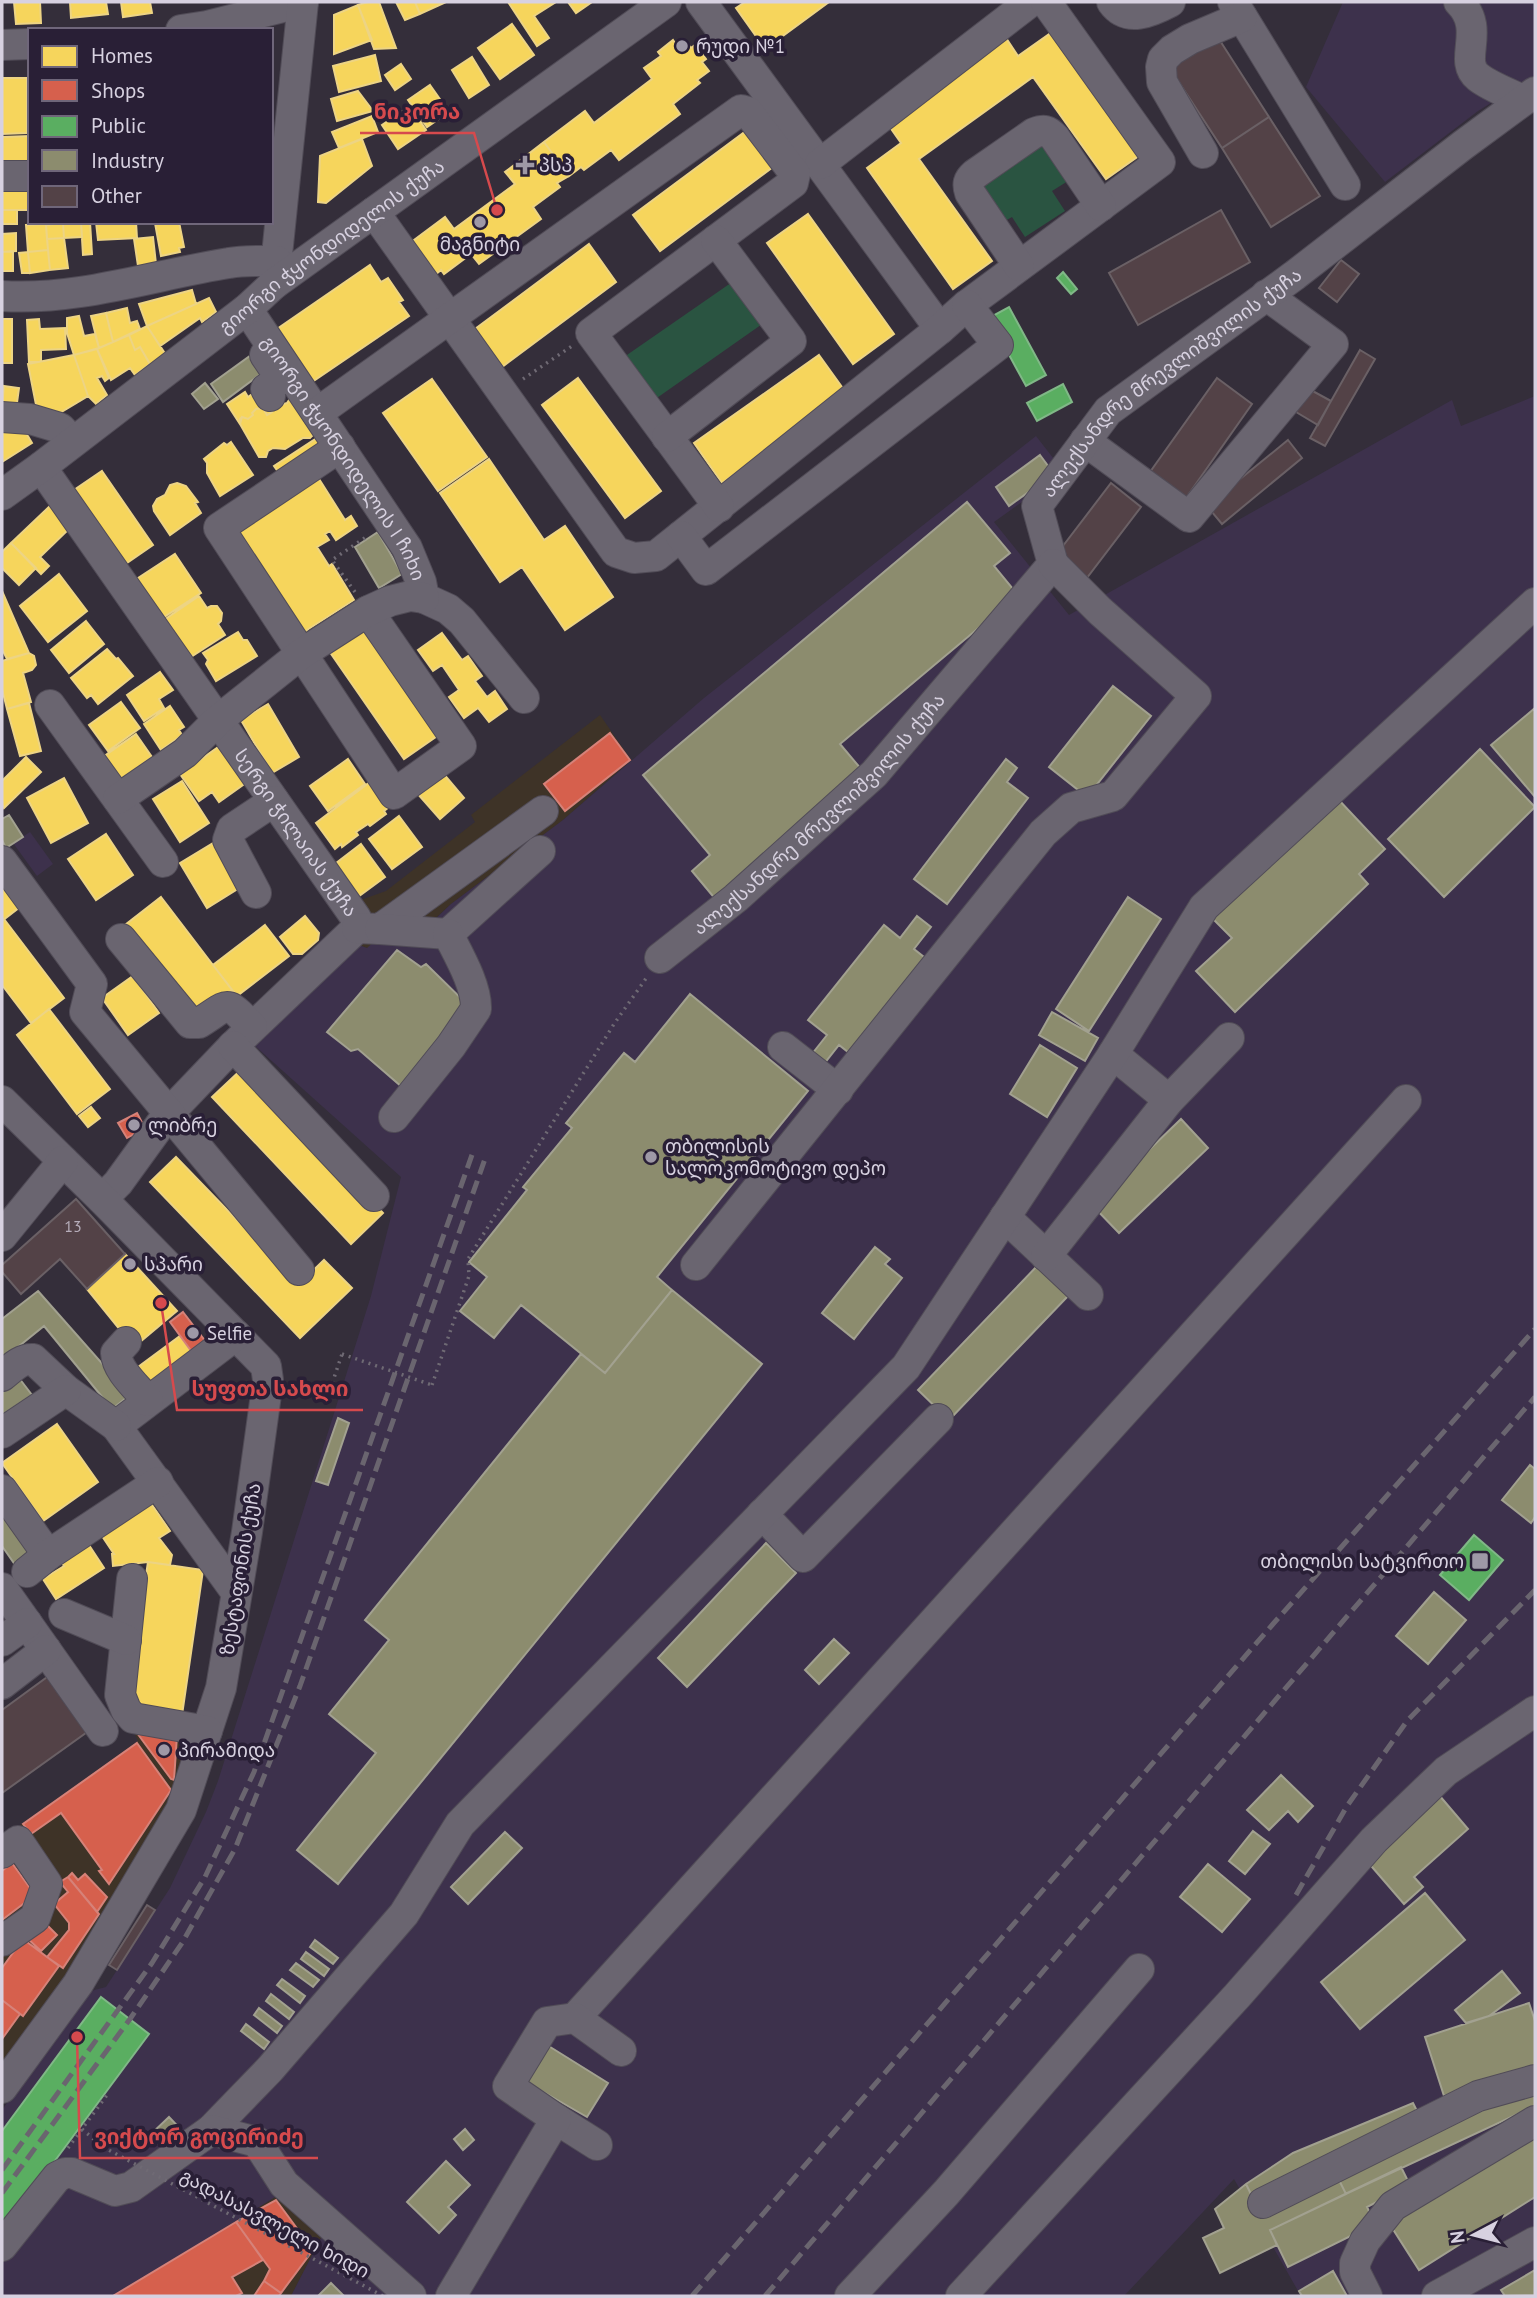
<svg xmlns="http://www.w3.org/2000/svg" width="1537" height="2298" font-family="'PT Sans','Noto Sans Georgian',sans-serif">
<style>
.commercial{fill:#3e3327}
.built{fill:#3d314c}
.green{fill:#2a5441}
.homes{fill:#f6d55c;stroke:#edd484;stroke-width:2}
.shops{fill:#d6604d;stroke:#d68279;stroke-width:2}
.public{fill:#5aae61;stroke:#80b887;stroke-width:2}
.industry{fill:#8c8c6e;stroke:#a2a190;stroke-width:2}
.building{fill:#534247;stroke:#6a6065;stroke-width:2}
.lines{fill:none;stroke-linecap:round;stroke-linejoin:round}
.minor-casing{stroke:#514c57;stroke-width:32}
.path{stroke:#6f6a74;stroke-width:3.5;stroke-dasharray:2 5;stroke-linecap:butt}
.minor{stroke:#6a6570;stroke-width:30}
.rail{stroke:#6a656f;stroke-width:5;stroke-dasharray:14 7;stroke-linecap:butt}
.path-bridge{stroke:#6f6a74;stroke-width:3.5;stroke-dasharray:2 5;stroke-linecap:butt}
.poi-dot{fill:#9e98a6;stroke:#291f36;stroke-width:2.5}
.labels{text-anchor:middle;stroke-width:7;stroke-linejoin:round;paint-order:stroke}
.number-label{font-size:16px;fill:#b6adba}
.poi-label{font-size:19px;fill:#d7d1e0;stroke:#291f36;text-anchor:start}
.street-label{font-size:19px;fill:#d7d1e0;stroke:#291f36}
.leader{fill:none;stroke:#d64a4d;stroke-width:2.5}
.callout-dot{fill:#d64a4d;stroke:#291f36;stroke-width:2.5}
.callout-label{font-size:21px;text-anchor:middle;font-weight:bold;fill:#d64a4d;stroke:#291f36;stroke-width:7;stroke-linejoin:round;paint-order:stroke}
</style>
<rect width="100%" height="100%" fill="#342e3a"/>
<path class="commercial" d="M600,715L631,760L563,820L451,904L428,925L367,948L356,944L355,902L386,891L475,822L471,815Z
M133,1730L189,1733L179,1793L67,1977L2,2063V1838L138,1741Z
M277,2196L322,2236L291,2296H113Z"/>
<path class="built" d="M1343,2H1535V76L1478,111L1385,182L1306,87Z
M1535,396V2296H1301L1234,2179L1124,2296H291L322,2236L277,2196L113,2296H2V2110L87,1992L106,1987L170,1888L206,1812L218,1781L371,1296L401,1177L254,1045L356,944L367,948L377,939L428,926L451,904L563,820L704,698L1036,436L1064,472L994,522L1069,615L1452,400L1461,426Z
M30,832L53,864L37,876L13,843Z"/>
<path class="green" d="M1043,141L1068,181L1052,191L1065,211L1025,237L1012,217L1000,224L975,185Z
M738,278L768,320L654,400L624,357Z"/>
<path class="homes" d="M14,2H40L41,23L16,24Z
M70,2H106L108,14L71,18Z
M121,2H150L152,13L123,17Z
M368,2H379L396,48L374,49L358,5Z
M396,2H415L420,14L405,20Z
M415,2H446L420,14Z
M508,2H556L534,16L549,38L537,46Z
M568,2H592L576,13Z
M745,2H829L765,49L736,8Z
M358,5L372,40L334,54V15Z
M512,24L534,55L500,79L478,48Z
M1055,30L1143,153L1106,179L1033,77L919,159L992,261L953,289L867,168L901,143L887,123L1006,38L1018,56Z
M673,40L677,46L685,41L691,48L695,45L706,59L702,62L709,71L697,80L700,83L673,104L680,114L619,160L611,150L584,170L581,167L569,176L544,142L585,111L594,123L652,79L644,68L661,56L658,52Z
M375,55L381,81L339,92L333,66Z
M472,57L489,85L469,98L452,70Z
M401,64L411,79L395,90L385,75Z
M2,78H27V133L2,134Z
M430,85L449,112L427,127L408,100Z
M358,91L373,111L337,121L331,99Z
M410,106L426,130L398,149L382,125Z
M372,116L378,132L339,148L332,132Z
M746,131L773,167L660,251L633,215Z
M29,136V167H2V137Z
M362,139L372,166L326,203L318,202L320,156Z
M544,142L569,176L557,183L560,187L533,207L541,219L479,264L471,254L444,274L441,270L430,279L406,246L445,217L454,229L515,184L505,172Z
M2,180H28V210H2Z
M2,210H17V224H2Z
M808,214L894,334L853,364L767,243Z
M81,222H90L92,254L83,255Z
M81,222L82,237L64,238L63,223Z
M96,222H136L137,238L98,240Z
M161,222H179L184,247L179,248L180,252L161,256L155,223Z
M63,223L64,238L47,239L46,225Z
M46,224L48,250L28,252L26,225Z
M16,233V251L2,252V234Z
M153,237L156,264L138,266L134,239Z
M64,238L68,268L50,270L47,239Z
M589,244L616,282L502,367L475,329Z
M48,250L50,270L30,273L28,252Z
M13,251V271H2V252Z
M28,252L30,273H22L19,253Z
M370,265L381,282L388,278L403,300L399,302L409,316L309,384L274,331Z
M192,290L196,304L147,326L139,304Z
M209,298L216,312L202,322L200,318L160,346L147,326Z
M127,308L130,323L137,321L140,329L113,342L106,313Z
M106,313L113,342L99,348L91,316Z
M79,316L84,336L95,334L99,348L74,355L67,333V318Z
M2,319H12V363H2Z
M39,319L40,329L65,328L66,349L41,350V362H29L27,320Z
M147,326L166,355L151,366L140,347L135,350L129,335Z
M129,335L135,350L140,347L150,364L135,375L130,368L111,380L97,349Z
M97,349L109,378L105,381L102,376L97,378L107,395L96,404L88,396L74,355Z
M74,355L88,396L58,414L38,415L28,364Z
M819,355L847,394L722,483L694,443Z
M578,378L661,491L625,518L542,405Z
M432,379L487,457L438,491L383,413Z
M4,386L19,388L16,410L2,409Z
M259,389L272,412L267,415L263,408L256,409L252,413L253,415L248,419L242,417L240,424L227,404L245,392L248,397Z
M291,397L314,431L313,435L310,438H303L285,449L273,448L268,451L266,457H259L240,424V419L242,417L248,419L253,415L252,413L256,409L263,408L267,415L272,412L269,406L281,399L284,404L287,403Z
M2,420L19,421L32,443L2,462Z
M320,436L328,449L284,480L274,466Z
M231,442L253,475L220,496L207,473V463L204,459L224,443L227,445Z
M489,459L544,540L565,526L613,597L565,630L522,567L500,582L440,493Z
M102,471L153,545L121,567L71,492Z
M314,471L345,520L351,516L357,526L336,540L330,531L325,534L329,540L317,547L329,566L332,564L354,600L307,630L310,635L299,642L233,522Z
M177,483L186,486L198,502L195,503L201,513L170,535L154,511L153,506L157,499L165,495L170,485Z
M51,505L71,527L40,557L49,566L41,574L11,543Z
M11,543L36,568L19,585L2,568V552Z
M175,554L201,593L161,619L135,580Z
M59,574L87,611L48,642L20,606Z
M2,591L29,653L7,659L2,649Z
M199,596L207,608L211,606H217L222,613L221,621L218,624L225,635L186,660L161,622Z
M86,621L104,644L69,673L51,650Z
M366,621L443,732L404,759L327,648Z
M238,632L243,640H247L257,656L216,681L206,664L208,660L203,653Z
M442,633L462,660L468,656L482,676L475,681L487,697L495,691L507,709L489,722L478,708L464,718L449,697L459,690L442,665L433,671L418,650Z
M107,649L116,659L118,658L133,676L98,704L91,695L87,698L71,678Z
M29,653L34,656L36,665L32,670L23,673L31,702L7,709L2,689V661Z
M160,672L173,690L159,699L164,708L144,721L127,695Z
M121,702L140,728L108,751L89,725Z
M29,703L41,751L20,756L7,709Z
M268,704L299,757L272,773L241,720Z
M170,706L184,727L179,730L182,735L161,750L144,724Z
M136,734L152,757L116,783L100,759Z
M224,743L250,780L219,802L212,792L199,801L180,774Z
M26,757L41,772L4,808L2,804V781Z
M348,759L365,784L328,811L310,786Z
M442,772L464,798L440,819L417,793Z
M64,778L88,823L51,843L27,798Z
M182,781L209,823L180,842L153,799Z
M370,782L389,807L384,811L386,814L370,826L368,824L356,832L358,835L342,847L341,844L335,849L316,823Z
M399,816L422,847L392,869L369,839Z
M106,834L133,875L96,900L68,859Z
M215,842L241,887L207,908L180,863Z
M361,844L385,877L355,899L331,867Z
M2,882L20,907L2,921Z
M161,897L232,990L196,1018L125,925Z
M305,916L319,933L318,940L302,954H293L280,937Z
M4,919L64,998L31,1023L2,985V921Z
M265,925L289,956L237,996L213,965Z
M133,976L159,1013L128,1035L102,998Z
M49,1009L110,1089L77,1114L17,1035Z
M244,1067L383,1213L351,1244L212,1097Z
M91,1107L100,1118L88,1127L79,1116Z
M176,1157L299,1284L324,1260L352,1288L300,1338L150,1182Z
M125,1254L177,1311L134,1347L87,1289Z
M180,1336L192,1352L146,1386L134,1370Z
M57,1424L98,1482L43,1521L2,1463Z
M148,1499L170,1531L159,1538L172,1555L170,1565L148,1562L113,1566L112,1554H114L100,1533Z
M85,1539L104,1568L56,1599L43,1579L64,1566L57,1557Z
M148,1562L203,1570L182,1715L126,1707Z"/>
<path class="shops" d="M610,733L630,760L565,811L544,784Z
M137,1113L145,1128L127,1138L118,1123Z
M183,1312L206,1342L192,1352L170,1322Z
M137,1733L177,1736L174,1780L171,1779Z
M137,1743L171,1790L109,1884L99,1871L102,1870L61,1813L31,1834L23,1824Z
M12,1863L35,1895L2,1920V1871Z
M72,1873L78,1880L85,1874L107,1897L97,1912L68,1877Z
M68,1877L99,1914L63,1968L47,1957L69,1930V1923L54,1904L68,1892L60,1882Z
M43,1921L57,1935L41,1951L27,1938Z
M23,1939L59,1966L23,2016L2,2000V1968Z
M2,2000L20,2014L2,2039Z
M276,2200L313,2250L281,2293L264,2281L270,2269L236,2222Z
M236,2222L263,2260L232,2277L242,2293L236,2296H113Z
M264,2281L281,2293L279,2296H254Z"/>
<path class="public" d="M1063,272L1077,289L1071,294L1057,278Z
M1009,307L1046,375L1026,386L989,318Z
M1063,384L1072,402L1037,421L1027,403Z
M1474,1535L1503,1560L1469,1600L1440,1575Z
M101,1997L149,2034L2,2232V2131Z"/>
<path class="industry" d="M254,353L266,370L223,402L211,384Z
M205,383L218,399L204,409L192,394Z
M1040,455L1054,474L1009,506L996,487Z
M967,502L1010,553L994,566L1018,595L840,744L867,776L717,901L692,871L710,855L643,775Z
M378,532L402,574L379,588L355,547Z
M1113,686L1151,716L1087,797L1049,767Z
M1535,708V797L1491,745Z
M1480,749L1535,807L1444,897L1388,839Z
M1006,759L1017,768L1007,782L1028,798L947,904L914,879Z
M1337,798L1385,849L1359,874L1368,884L1235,1012L1196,971L1232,938L1212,918Z
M9,815L23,837L6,848L2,840V819Z
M1128,897L1161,919L1089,1031L1056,1009Z
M917,916L931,927L914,949L929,961L853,1056L839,1045L820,1069L808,1059L827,1035L808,1020L884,925L900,938Z
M397,950L421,967L426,964L471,1008L402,1087L358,1049L351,1051L327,1032Z
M690,994L808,1091L657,1277L672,1290L605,1373L521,1305L494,1338L460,1311L487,1277L469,1262L527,1190L523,1187L572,1128L566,1123L624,1053L635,1062Z
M1052,1012L1098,1038L1085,1061L1039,1035Z
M1040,1045L1077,1068L1047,1117L1010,1094Z
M1181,1119L1208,1148L1119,1233L1092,1205Z
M875,1247L890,1259L885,1264L902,1278L854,1339L822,1313Z
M1039,1264L1070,1294L949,1420L918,1390Z
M672,1290L762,1364L338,1884L297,1850L376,1753L329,1714L389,1640L365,1620L581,1354L605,1373Z
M38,1291L130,1395L112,1409L44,1326L2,1360V1319Z
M19,1378L32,1395L2,1415V1390Z
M338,1418L349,1423L328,1485L316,1481Z
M1530,1465L1535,1469V1517L1531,1523L1502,1500Z
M2,1508L35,1557L18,1569L2,1546Z
M766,1543L796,1573L687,1687L658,1658Z
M1434,1592L1466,1620L1428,1664L1396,1636Z
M834,1639L849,1653L819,1684L805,1670Z
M1281,1775L1313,1806L1298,1822L1288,1811L1269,1830L1247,1810Z
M1439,1795L1468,1829L1414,1877L1423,1887L1404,1904L1366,1860Z
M1253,1831L1270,1844L1245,1874L1229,1861Z
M505,1832L522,1848L468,1904L451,1887Z
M1208,1864L1250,1899L1222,1932L1180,1897Z
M1425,1893L1465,1940L1360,2029L1321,1982Z
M315,1940L338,1958L333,1964L310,1947Z
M306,1952L329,1969L324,1976L301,1959Z
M296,1963L319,1980L313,1987L290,1970Z
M1502,1971L1520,1993L1489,2016L1466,2023L1455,2010Z
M282,1979L305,1996L300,2003L277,1985Z
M271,1994L294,2012L289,2019L266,2001Z
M1529,2003L1535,2021V2065L1444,2096L1425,2037Z
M259,2008L282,2026L277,2033L254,2015Z
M246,2024L269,2042L264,2049L241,2031Z
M547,2045L608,2083L587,2117L526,2082Z
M1535,2090V2106L1346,2194L1336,2174L1500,2094Z
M1413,2103L1421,2119L1254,2200L1246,2184L1293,2153Z
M169,2117L186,2135L167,2153L150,2135Z
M465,2129L474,2140L463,2150L454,2139Z
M1535,2130V2197L1419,2270L1389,2223Z
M446,2161L470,2185L448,2207L456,2215L439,2233L407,2202Z
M1401,2167L1410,2185L1367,2207L1375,2224L1288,2267L1270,2230Z
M1336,2174L1346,2194L1270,2230L1277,2245L1220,2273L1203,2238L1224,2228L1215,2209L1246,2184L1259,2211Z
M1535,2270V2295L1505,2296L1501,2290Z
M1333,2271L1347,2296H1302L1299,2291Z
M331,2283L344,2296H318Z"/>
<path class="building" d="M1217,36L1269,117L1222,148L1169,67Z
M1269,117L1320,196L1271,227L1222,148Z
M1221,210L1250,262L1138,325L1109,273Z
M1341,260L1359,274L1337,302L1319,288Z
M1360,350L1375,359L1325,446L1310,438Z
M1217,378L1252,404L1186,498L1150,472Z
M1309,389L1331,401L1318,425L1296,412Z
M1288,440L1302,458L1222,524L1207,506Z
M1111,483L1141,507L1083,583L1053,559Z
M76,1199L125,1254L87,1289L60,1259L21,1294L2,1272V1265Z
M50,1675L90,1730L2,1793V1710Z
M147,1905L155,1910L117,1970L109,1965Z"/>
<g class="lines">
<defs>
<g id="minor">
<path d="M701,2L940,329"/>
<path d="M1112,2C1127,23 1151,12 1170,2"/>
<path d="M1233,2L1345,185"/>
<path d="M1459,2C1487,30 1457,60 1478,77C1489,86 1510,94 1523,100"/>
<path d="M181,30L207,26L303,2"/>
<path d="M2,45L30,44"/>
<path d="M1203,153L1162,82L1161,67L1163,59L1172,50L1190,39L1242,17"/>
<path d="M820,164L1030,2"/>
<path d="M2,176H30"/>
<path d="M374,212L616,552L634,558L656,556L940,329L967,305L1160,162L1046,2"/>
<path d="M1019,266L970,193C967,184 968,180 975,174L1034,133C1044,129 1048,130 1055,138L1101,206"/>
<path d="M274,284L303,2"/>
<path d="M2,296C78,301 154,275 229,263C244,260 261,261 277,261"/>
<path id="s1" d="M247,309L407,548L421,582L424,598L448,609L462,621L524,698"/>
<path d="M265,355L281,379L266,389L270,396"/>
<path d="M317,413L741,110L748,112L795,174L793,183L591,333L719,507"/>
<path d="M2,417L30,419L60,428L73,442"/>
<path d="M667,437L791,341L716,240"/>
<path d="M1085,441L1189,517L1333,344L1266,295"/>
<path d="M340,447L219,528L394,794L461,746L368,611"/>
<path id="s2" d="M41,467L349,908L356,918L357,928L233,1046L168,1114L118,1183L102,1199"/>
<path id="s3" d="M2,495L41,467L247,309L274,284L666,2"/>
<path d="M681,536L706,570L998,345L967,305"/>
<path d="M50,705L163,862"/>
<path d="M118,799L185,753L217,721L301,654L368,611L390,601L410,596L424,598"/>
<path d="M2,861L92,984L85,1012L299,1270"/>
<path d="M256,893L228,840L232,829L274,801"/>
<path d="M357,928L380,929L543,811"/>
<path d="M380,929L448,934L540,851"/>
<path d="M121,939L190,1023H199C230,1004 224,998 252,1027"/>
<path id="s4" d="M660,958L736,898L874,774L1053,564L1037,506L1108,411L1295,275L1463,145L1535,92"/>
<path d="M233,1046L374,1196"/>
<path d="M783,1047L838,1090"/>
<path d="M1113,1054L1169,1100"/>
<path d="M2,1101L102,1199L266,1366L268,1380L247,1532L221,1688L181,1810L78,1984L2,2088"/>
<path d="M394,1117L451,1046L476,1009C477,986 458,954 448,934"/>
<path d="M1005,1217L1088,1295"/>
<path d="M2,1236L63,1161"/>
<path d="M1046,1256L1169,1100L1229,1038"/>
<path d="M696,1265L1043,833L1071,808L1113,796L1196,696L1100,611L1053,564"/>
<path d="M236,1335L116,1426L236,1592"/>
<path d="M126,1342L116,1353C117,1371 137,1387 148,1401"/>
<path d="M2,1376C11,1369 21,1358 33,1359L66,1390L116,1426"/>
<path d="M2,1433L66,1390"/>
<path d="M2,1490L48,1555"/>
<path d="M762,1514L803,1557L938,1419"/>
<path d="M27,1572L48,1555L158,1482"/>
<path d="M132,1579L120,1695L126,1710L133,1718L207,1731"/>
<path d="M2,1588L103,1731"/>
<path d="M64,1614L126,1640"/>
<path d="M2,1641L27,1623"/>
<path d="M2,1684L46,1650"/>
<path d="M2,1853L18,1841L47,1884L35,1918L2,1941"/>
<path d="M575,2018L1406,1100"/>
<path d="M556,2119L597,2145"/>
<path d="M211,2130L270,2069L404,1914L460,1824L906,1367L1113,1054L1204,907L1535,603"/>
<path d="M1263,2203L1478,2096L1535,2080"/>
<path d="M2,2246L57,2177L65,2173H72L115,2191L131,2187L211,2130L257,2142L284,2184L411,2296"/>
<path d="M451,2296L556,2119L508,2086L547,2022L575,2018L621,2051"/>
<path d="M850,2296L946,2193L1139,1969"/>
<path d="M961,2296L1237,1996L1374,1840L1446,1771L1535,1711"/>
<path d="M1367,2296L1355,2272V2263L1365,2241L1393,2206L1535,2121"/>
<path d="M1437,2296L1535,2242"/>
</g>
</defs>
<use href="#minor" class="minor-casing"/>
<path class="path" d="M523,379L572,346
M355,592L332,560L369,535
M291,1383L310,1385L332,1384L342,1354
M432,1385L469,1276L468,1259L614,1024L647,977
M82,2129L103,2147
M68,2148L107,2095"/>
<use href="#minor" class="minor"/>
<path class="rail" d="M1296,1895L1347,1806L1407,1721L1535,1590
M2,2170L152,1963L205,1877L254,1772L473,1152
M2,2193L130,2019L182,1943L235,1849L300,1686L486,1156
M692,2296L1273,1624L1535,1329
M765,2296L1535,1397"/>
<path class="path-bridge" d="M342,1354L432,1385
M103,2147L383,2296"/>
</g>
<g class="poi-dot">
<circle cx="682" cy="46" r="7"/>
<path d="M521.5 154.5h7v7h7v7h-7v7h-7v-7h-7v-7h7z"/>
<circle cx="480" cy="222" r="7"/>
<circle cx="134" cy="1125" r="7"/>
<circle cx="651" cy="1157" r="7"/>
<circle cx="130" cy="1264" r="7"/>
<circle cx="193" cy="1333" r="7"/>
<rect x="1471" y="1552" width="18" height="18" rx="3.5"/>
<circle cx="164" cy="1750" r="7"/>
</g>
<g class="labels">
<g class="number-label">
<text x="73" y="1232">13</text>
</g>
<g class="poi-label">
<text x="696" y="53">რუდი №1</text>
<text x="539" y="172">პსპ</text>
<text x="480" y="251" text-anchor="middle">მაგნიტი</text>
<text x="148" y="1132">ლიბრე</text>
<text x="665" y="1153">თბილისის<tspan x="665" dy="22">სალოკომოტივო დეპო</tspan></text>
<text x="144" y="1271">სპარი</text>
<text x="207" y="1340">Selfie</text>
<text x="1464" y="1568" text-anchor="end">თბილისი სატვირთო</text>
<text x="178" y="1757">პირამიდა</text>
</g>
<g class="street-label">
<text dy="7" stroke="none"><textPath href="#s3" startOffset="413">გიორგი ჭყონდიდელის ქუჩა</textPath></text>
<text dy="7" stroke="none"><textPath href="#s4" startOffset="803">ალექსანდრე მრევლიშვილის ქუჩა</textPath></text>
<text dy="7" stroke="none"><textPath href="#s1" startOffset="178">გიორგი ჭყონდიდელის I ჩიხი</textPath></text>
<text dy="7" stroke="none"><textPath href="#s4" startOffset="215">ალექსანდრე მრევლიშვილის ქუჩა</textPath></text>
<text dy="7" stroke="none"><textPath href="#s2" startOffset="446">სერგი ჭილაიას ქუჩა</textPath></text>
<text transform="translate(240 1569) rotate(-81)" y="7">ზესტაფონის ქუჩა</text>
<text transform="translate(275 2223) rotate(28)" y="7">გადასასვლელი ხიდი</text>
</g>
</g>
<path class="leader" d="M497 210L474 133H360M161 1303L177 1410H363M77 2037L80 2158H318"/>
<g class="callout-dot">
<circle cx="497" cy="210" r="7"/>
<circle cx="161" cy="1303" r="7"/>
<circle cx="77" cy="2037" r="7"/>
</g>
<g class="callout-label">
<text x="417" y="119">ნიკორა</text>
<text x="270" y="1396">სუფთა სახლი</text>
<text x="199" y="2144">ვიქტორ გოცირიძე</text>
</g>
<rect width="1537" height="2298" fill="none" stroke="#d7d1e0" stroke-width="7"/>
<rect x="28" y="28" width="245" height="196" fill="#291f36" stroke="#6f667a" stroke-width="2"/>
<rect x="42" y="46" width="35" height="21" fill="#f6d55c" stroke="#6f667a" stroke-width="2"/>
<text x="91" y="63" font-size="21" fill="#d7d1e0">Homes</text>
<rect x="42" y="80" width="35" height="21" fill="#d6604d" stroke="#6f667a" stroke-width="2"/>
<text x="91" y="98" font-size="21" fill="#d7d1e0">Shops</text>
<rect x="42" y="116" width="35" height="21" fill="#5aae61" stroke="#6f667a" stroke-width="2"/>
<text x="91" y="133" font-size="21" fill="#d7d1e0">Public</text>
<rect x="42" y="150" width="35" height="21" fill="#8c8c6e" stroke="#6f667a" stroke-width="2"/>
<text x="91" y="168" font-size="21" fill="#d7d1e0">Industry</text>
<rect x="42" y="186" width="35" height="21" fill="#534247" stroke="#6f667a" stroke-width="2"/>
<text x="91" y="203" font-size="21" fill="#d7d1e0">Other</text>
<g transform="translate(1474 2235) rotate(263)" stroke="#291f36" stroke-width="5" paint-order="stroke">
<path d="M0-5L12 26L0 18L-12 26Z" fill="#d7d1e0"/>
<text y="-10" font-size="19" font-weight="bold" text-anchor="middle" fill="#d7d1e0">N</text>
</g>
</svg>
